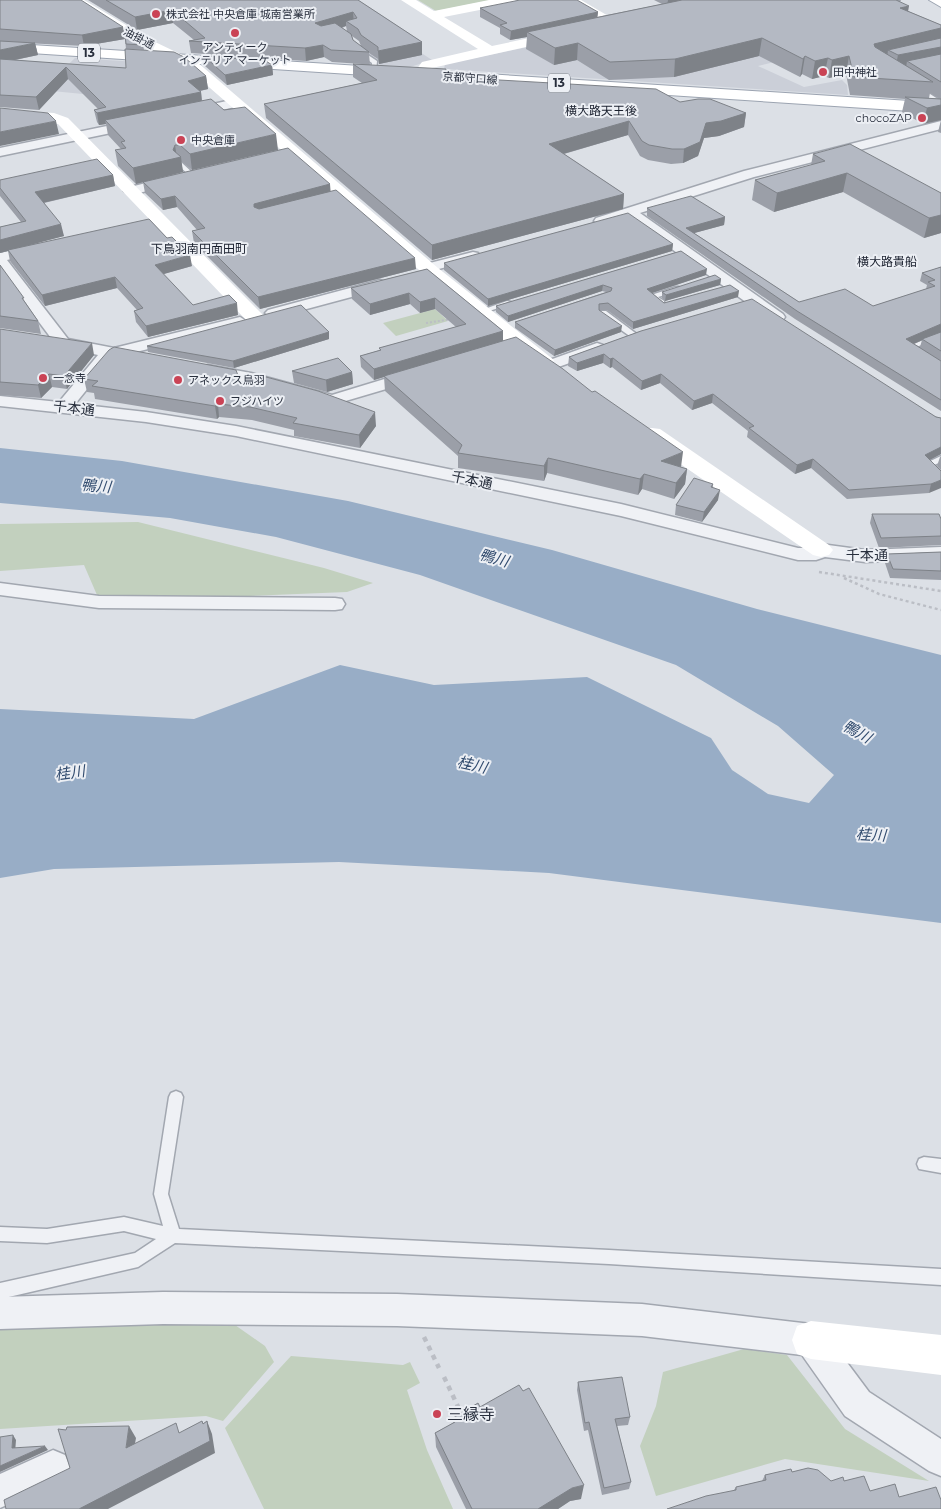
<svg xmlns="http://www.w3.org/2000/svg" width="941" height="1509" font-family="Montserrat,'Noto Sans JP',sans-serif">
<style>
.built{fill:#cbcfd8}
.green{fill:#c2d0be}
.water{fill:#98adc6}
.lines{fill:none;stroke-linecap:round;stroke-linejoin:round}
.lane-casing{stroke:#a2a7b0;stroke-width:3}
.street-casing{stroke:#a2a7b0;stroke-width:3}
.primary-casing{stroke:#9ca4b1;stroke-width:2}
.path-far2{stroke:#bbbec5;stroke-width:2;stroke-dasharray:2 2;stroke-linecap:butt}
.path-far1{stroke:#bbbec5;stroke-width:2.5;stroke-dasharray:3 3;stroke-linecap:butt}
.path{stroke:#bbbec5;stroke-width:4.5;stroke-dasharray:5 5;stroke-linecap:butt}
.lane{fill:#eff1f5;fill-rule:evenodd}
.street{fill:#eff1f5;fill-rule:evenodd}
.secondary{fill:#fff;fill-rule:evenodd}
.primary{fill:#fff;fill-rule:evenodd}
.wall{fill:#9b9fa8;fill-rule:evenodd}
.shaded-wall{fill:#7e8288}
.building{fill:#b4b9c3;stroke:#7e8288}
.poi-dot{fill:#ca4355;stroke:#eceff4;stroke-width:2}
.labels{text-anchor:middle;stroke-width:4;stroke-linejoin:round;paint-order:stroke}
.far-poi-label{font-size:11px;fill:#272e3c;stroke:#eceff4;text-anchor:start}
.far-street-label{font-size:11px;fill:#272e3c;stroke:#eceff4}
.shield{fill:#eceff4;stroke:#626873;stroke-width:1}
.shield-label{font-size:12px;font-weight:bold;fill:#272e3c}
.far-neighbourhood-label{font-size:12px;fill:#191f2d;stroke:#eceff4}
.street-label{font-size:14px;fill:#272e3c;stroke:#eceff4}
.water-label{font-size:15px;font-style:italic;fill:#324c6f;stroke:#eceff4}
.near-poi-label{font-size:16px;fill:#272e3c;stroke:#eceff4;text-anchor:start}
</style>
<rect width="100%" height="100%" fill="#dce0e6"/>
<path class="built" d="M362,14L432,60L410,67L382,66L379,64L380,62L362,50Z
M567,39L799,56L758,66L804,87L842,80L847,85L848,95L444,69L445,64Z
M75,58L138,62L93,95L42,90Z"/>
<path class="green" d="M418,0H492L436,11Z
M435,309L448,321L396,336L383,323Z
M138,522L324,568L373,583L347,592L153,600L97,595L84,565L0,571V524Z
M166,1322L235,1325L265,1346L274,1362L223,1421L206,1416L0,1429V1326Z
M744,1349L787,1355L845,1429L929,1481L785,1459L656,1496L640,1446L656,1406L663,1372Z
M291,1356L403,1365L410,1362L420,1383L407,1390L427,1450L453,1509H264L225,1428Z"/>
<path class="water" d="M0,448L122,461L348,501L552,550L757,609L941,655V923L549,873L339,862L54,869L0,878V709L194,719L340,665L434,685L587,677L711,738L732,770L768,794L809,803L834,775L778,726L676,665L420,575L276,537L170,518L0,503Z"/>
<g class="lines">
<defs>
<path id="lane" d="M355,49H359L377,61L376,72L371,71L372,63L355,51Z
M915,87H919L941,101V106L915,89Z
M177,162H181L195,175V177H191L177,164Z
M676,287H679V291L658,297L664,301V305H658L648,296Z
M507,301L514,303L480,314L476,312Z
M600,311H606L638,335L631,337L600,315Z
M941,333V338L916,347L941,363V369L906,347Z
M941,456V462L934,465L941,472V480L938,479L924,464Z
M176,1091L181,1093L183,1097L168,1194L179,1229L609,1250L941,1269V1285L609,1264L175,1243L138,1267L0,1299V1283L135,1253L156,1239L124,1231L47,1243L0,1241V1227L47,1229L124,1217L163,1226L154,1194L169,1097L171,1093Z
M924,1157L941,1159V1173L919,1169L917,1164L919,1159Z"/>
<path id="street" d="M236,99L242,103L240,106L189,117L183,113L185,110Z
M136,120L140,121L142,124L140,127L0,156V148Z
M941,121V129L754,177L640,213L783,314L785,317L783,320H771L627,217L601,225L594,221L596,218L744,171Z
M174,176L179,177L181,180L179,183L131,195L124,191L126,188Z
M39,244L46,248L44,251L7,260L68,339L114,348L240,317L248,322L246,325L136,352L143,354L145,357L143,360L137,362L116,358L110,361L75,404L146,412L236,426L621,504L798,548H811L821,544L865,550L941,547V559L865,562L825,557L816,560H798L621,516L236,436L146,422L0,406V396L59,402L98,355L57,346L0,270V253Z
M473,252L478,253L480,256L478,259L427,272L420,268L422,265Z
M380,280L385,282L388,285L385,288L273,318L265,313L268,310Z
M597,343L603,345L605,348L603,351L550,370L542,365L544,362Z
M208,365L251,373L332,395L414,370L420,371L422,375L420,379L332,405L249,383L202,373L200,370L202,367Z
M0,583L99,596L335,598L342,599L345,604L342,609L335,610L99,608L0,595Z
M163,1292L397,1294L642,1304L811,1324L822,1329L869,1392L941,1439V1476L929,1471L845,1416L802,1355L642,1336L397,1326L163,1324L0,1329V1297Z
M53,1450L65,1455L70,1467L65,1479L0,1508V1474Z"/>
<path id="primary" d="M929,0H941V7Z
M0,43L941,103V113L0,51Z"/>
</defs>
<use href="#lane" class="lane-casing"/>
<use href="#street" class="street-casing"/>
<use href="#primary" class="primary-casing"/>
<path class="path-far2" d="M426,323L452,319"/>
<path class="path-far1" d="M819,572L941,591
M844,578L879,594L941,610"/>
<path class="path" d="M424,1337L439,1368
M444,1377L462,1415"/>
<use href="#lane" class="lane"/>
<use href="#street" class="street"/>
<path class="secondary" d="M69,0H84L153,41L197,62L438,268L554,360L551,364H537L513,348L426,276L187,68L128,38Z
M401,0H416L434,11L489,0H516L510,4L444,17L492,46L562,31L569,35L562,39L432,68L425,77L420,78L413,74L422,62L478,49Z
M565,0H581L622,24L615,28L610,27Z
M0,109L54,113L68,118L262,314L265,318L262,322H248L58,124L0,119Z
M652,428L660,429L829,545L833,550L829,555L821,557L813,555L644,439L641,434L644,429Z
M811,1321L941,1335V1375L811,1359L797,1354L792,1340L797,1326Z"/>
<use href="#primary" class="primary"/>
</g>
<path class="wall" d="M0,0L123,27L125,37L143,45L144,50L126,49L125,39L84,46L6,42L0,50Z
M88,0H358L422,42V55L379,64L378,59L369,53L370,65L447,77L680,102L746,113L744,127L719,136L704,138L698,156L683,163L671,164L648,160L640,156L628,135L564,154L624,194L623,209L432,260L266,118L264,104L362,83L353,77V64H362L332,62L324,57L306,61L191,53L189,41L194,40L173,23L137,30ZM346,26L347,31L342,28ZM352,36L359,41L361,46L353,40Z
M654,0H901L900,2L908,11L941,25V133L938,132L941,120L923,124L902,112L905,99L850,95L846,74L829,78L824,76L812,79L802,74L800,77L759,56L674,77L609,80L577,60L554,65L526,49L527,37L510,40L500,34V28L480,17V8L598,12L597,17L662,4ZM930,93L940,99L929,98Z
M35,43L38,55L15,60L206,76L208,89L200,91L201,92L202,100L224,110L278,150L192,170L181,161L183,172L136,184L118,166L115,150L121,149L108,135L106,124L99,125L97,122L94,110L98,109L68,79L39,110L0,107V50Z
M204,56L272,65L273,75L227,85L205,66Z
M813,154L941,193V233L924,238L843,192L774,212L752,200L755,180L811,165Z
M113,175L115,186L44,203L64,236L20,247L192,266L163,274L193,305L238,315L148,337L136,322L134,311L137,310L117,288L45,306L10,261L8,251L0,253V227L21,222L0,196V180Z
M143,182L330,184V191L416,269L260,309L194,243L192,231L197,230L177,207L163,210L145,193Z
M647,208L725,217L724,225L694,233L799,302L873,306L926,289L927,285L920,281L922,273L941,267V411L795,319L647,216ZM922,340L920,347L914,344Z
M673,244L672,251L488,306L444,270V263Z
M681,251L706,275L652,293L664,303L738,297L633,329L607,310H599L621,332L554,356L515,328V322L606,292L602,291L508,322L496,312V306Z
M0,265L38,321L41,334L0,328Z
M427,269L503,331V341L681,467L687,469L685,484L674,499L642,489L638,495L547,473L544,481L458,468V456L385,391L384,377L374,380L361,367L360,356L380,350L379,348L456,327L435,309L420,313L410,304L370,315L352,299L351,288Z
M721,279L720,285L665,301L662,298V292Z
M0,329L94,355L67,389L52,387L41,398L0,395Z
M641,331L941,418V454L930,460L941,471L929,493L847,499L811,468L795,474L747,437L748,431L712,403L692,410L660,383L641,390L612,367L610,368L603,363L577,371L568,366L569,357Z
M329,332V339L234,368L148,352L147,346Z
M292,371L352,372L353,384L327,392L294,383Z
M84,379L241,384L376,426L360,448L294,436V430L252,420L219,417L217,419L95,399L94,393L87,392Z
M941,456V470L937,466L940,457Z
M713,484V488L718,500L702,522L675,515L676,505Z
M872,514L941,519V545L879,548L870,523Z
M941,552V580L890,578L885,563L887,554Z
M578,1382L630,1417L628,1425L617,1426L631,1482L629,1489L602,1495L588,1430L584,1431L577,1390Z
M480,1407L581,1499L570,1501L558,1509H466L436,1447L435,1433L453,1423V1418Z
M792,1472L831,1481H844L870,1491L899,1497L734,1490L736,1487L762,1481L765,1475Z"/>
<path class="shaded-wall" d="M668,0H686L667,6Z
M909,6L906,23L900,8Z
M172,10L173,23L137,30L135,17Z
M353,12L354,24L346,21V26L316,35L315,23Z
M598,12L597,21L527,32V37L510,40L511,31Z
M123,27L125,39L84,46L82,35Z
M941,28V40L888,50L887,58L870,62L874,44Z
M762,38L759,56L674,77L675,59Z
M422,42V55L379,64L378,51Z
M35,43L38,55L0,63V50Z
M578,43L577,60L554,65L555,48Z
M323,45L324,57L306,61L305,48Z
M941,47V61H907L906,68L895,70L898,55Z
M805,56L802,74L800,77L803,59Z
M849,56L846,74L829,78L832,60Z
M828,58L824,76L812,79L815,61Z
M272,65L273,75L227,85L225,75Z
M66,67L68,79L39,110L36,97Z
M206,76L208,89L190,93L188,81Z
M201,92L202,104L105,120L106,124L99,125L97,113Z
M941,105V120L923,124L927,108Z
M746,113L744,127L719,136L704,138L698,156L683,163L684,149L706,123Z
M56,121L59,134L0,146V132Z
M629,121L628,135L549,158V144Z
M276,134L278,150L192,170L190,154Z
M175,145L177,158L181,157L183,172L136,184L133,168L173,150Z
M847,173L843,192L774,212L777,193Z
M113,175L115,186L38,204L35,192Z
M330,184L331,196L256,215L254,207V204Z
M624,194L623,209L432,260V245Z
M175,196L177,207L163,210L161,199Z
M941,215V233L924,238L929,218Z
M725,217L724,225L687,235L686,228Z
M61,224L64,236L0,253V240Z
M673,244L672,251L488,306V299Z
M190,255L192,266L157,276L155,265Z
M415,258L416,269L260,309L258,297Z
M707,269L706,275L646,295L647,289Z
M115,277L117,288L45,306L42,295Z
M721,279L720,285L665,301L666,295Z
M603,285L602,291L508,322V316Z
M739,291L738,297L633,329V322Z
M409,293L410,304L370,315V304Z
M435,298V309L420,313V302Z
M237,303L238,315L148,337L146,326Z
M941,324V332L904,348L906,339Z
M622,326L621,332L554,356L555,350Z
M503,331V342L384,376V377L374,380V369Z
M329,332V339L234,368L233,361Z
M92,343L94,355L67,389L64,376Z
M604,354L603,363L577,371V363Z
M613,358L612,367L610,368V359Z
M352,372L353,384L327,392L326,380Z
M49,374L52,387L41,398L38,385Z
M661,374L660,383L641,390L642,381Z
M713,394L712,403L692,410L694,401Z
M218,404L219,417L217,419L215,406Z
M375,412L376,426L360,448L359,435Z
M941,447V454L922,464L925,455Z
M683,452L681,467L661,461Z
M548,458L547,473L544,481V466Z
M813,459L811,468L795,474L797,465Z
M687,469L685,484L674,499L676,483Z
M644,474L642,489L638,495L640,479Z
M941,480V488L929,493L931,484Z
M720,490L718,500L702,522L704,512Z
M207,1421L212,1434L215,1453L108,1509H79Z
M129,1426L136,1438L132,1460L126,1448Z
M13,1435L16,1440L15,1453L12,1448Z
M45,1446L48,1450L0,1472V1466Z
M584,1485L581,1499L570,1501L558,1509H538L572,1488Z"/>
<path class="building" d="M0,0H81L123,27L82,35L0,29Z
M106,0H358L422,42L378,51V47L361,35L358,29L346,21L357,18L353,12L315,23L321,26L335,23L351,34L353,40L369,52L331,50L323,45L305,48L189,41L205,38L172,10L135,17Z
M520,0H577L598,12L511,31L500,25L507,23L480,8Z
M682,0H896L909,6L900,8L941,25V28L874,44L875,47L933,82L854,77L849,56L832,60L828,58L815,61L805,56L803,59L762,38L675,59L610,62L578,43L555,48L527,32Z
M125,34L126,35L143,45L126,44Z
M941,38V47L898,55L888,50Z
M0,41L35,43L0,50Z
M125,49L174,52L184,57L206,76L188,81L201,92L97,113L94,110L106,107L66,67L36,97L0,95V59L126,68Z
M941,54V82L907,61Z
M204,56L266,61L272,65L225,75Z
M353,64L446,69L447,77L656,89L680,102L698,99H710L746,113L721,121L706,123L700,142L684,149H672L649,145L642,141L629,121L549,144L624,194L432,245L264,104L377,80Z
M905,97L941,99V105L927,108Z
M211,99L224,110L245,107L276,134L190,154L180,145H175L173,150L181,157L133,168L115,150L126,148L121,142L125,141L105,120Z
M0,108L48,113L56,121L0,132Z
M850,144L941,193V215L929,218L847,173L777,193L755,180L825,161L813,154Z
M288,148L330,184L254,204V207L259,209L336,190L415,258L258,297L192,231L205,228L175,196L161,199L143,182Z
M97,159L113,175L35,192L61,224L0,240V227L26,221L0,188V180Z
M691,196L725,217L686,228L799,302L845,289L873,306L935,286L928,282L935,280L922,273L941,267V324L906,339L941,361V400L797,311L647,208Z
M628,213L673,244L488,299L444,263Z
M149,219L167,238L172,237L190,255L155,265L193,305L229,295L237,303L146,326L134,311L143,308L115,277L42,295L8,250Z
M681,251L707,269L647,289L664,303L730,285L739,291L633,322L608,303L599,304V310L622,326L555,350L515,322L611,291L612,288L603,285L508,316L496,306Z
M0,265L24,298H22L38,321L0,316Z
M427,269L503,331L374,369L360,356L381,350L379,348L466,324L435,298L420,302L409,293L370,304L351,288Z
M715,275L721,279L666,295L662,292Z
M752,299L936,417L941,418V447L925,455L941,471V480L931,484L849,490L813,459L797,465L749,428L754,426L713,394L694,401L661,374L642,381L613,358L610,359L604,354L577,363L569,357L641,331Z
M301,305L329,332L233,361L147,346Z
M0,329L92,343L64,376L49,374L38,385L0,382Z
M941,332V351L922,339Z
M516,337L563,369L592,392L595,391L683,452L661,461L687,469L676,483L644,474L640,479L548,458L544,466L458,453L462,445L384,376Z
M114,347L236,370L241,384L266,377L318,391L375,412L359,435L293,423L297,418L250,407L218,404L215,406L92,386L98,381L84,379L109,350Z
M338,358L352,372L326,380L292,371Z
M694,478L713,484L711,487L720,490L704,512L676,505Z
M872,514H939L941,519V536L881,538Z
M941,552V571L893,569L887,554Z
M622,1377L630,1417L615,1419L631,1482L604,1488L589,1422L585,1423L578,1382Z
M519,1385L523,1391L529,1388L584,1485L572,1488L538,1509H472L435,1433L455,1422L453,1418L478,1403L480,1407Z
M202,1421L203,1424L207,1421L210,1441L79,1509H6L4,1500L70,1468L58,1429L66,1430L67,1427L129,1426L126,1448L176,1423L179,1433Z
M13,1435L12,1448L45,1446L0,1466V1437Z
M808,1468L818,1470L831,1481L843,1477L844,1481L864,1476L870,1491L895,1484L899,1497L936,1487L941,1500V1509H667L706,1496L736,1490V1487L766,1480L765,1475L791,1469L792,1472Z"/>
<g class="poi-dot">
<circle cx="156" cy="14" r="5"/>
<circle cx="235" cy="33" r="5"/>
<circle cx="823" cy="72" r="5"/>
<circle cx="922" cy="118" r="5"/>
<circle cx="181" cy="140" r="5"/>
<circle cx="43" cy="378" r="5"/>
<circle cx="178" cy="380" r="5"/>
<circle cx="220" cy="401" r="5"/>
<circle cx="437" cy="1414" r="5"/>
</g>
<g class="labels">
<g class="far-poi-label">
<text x="166" y="18">株式会社 中央倉庫 城南営業所</text>
<text x="235" y="51" text-anchor="middle">アンティーク<tspan x="235" dy="13">インテリア マーケット</tspan></text>
<text x="833" y="76">田中神社</text>
<text x="912" y="122" text-anchor="end">chocoZAP</text>
<text x="191" y="144">中央倉庫</text>
<text x="53" y="382">一念寺</text>
<text x="188" y="384">アネックス鳥羽</text>
<text x="230" y="405">フジハイツ</text>
</g>
<g class="far-street-label">
<text transform="translate(139 38) rotate(28)" y="4">油掛通</text>
<text transform="translate(470 78) rotate(4)" y="4">京都守口線</text>
</g>
<g class="shield">
<rect x="78" y="43.5" width="22" height="19" rx="4"/>
<rect x="548" y="73.5" width="22" height="19" rx="4"/>
</g>
<g class="shield-label">
<text x="89" y="57">13</text>
<text x="559" y="87">13</text>
</g>
<g class="far-neighbourhood-label">
<text x="601" y="115">横大路天王後</text>
<text x="199" y="253">下鳥羽南円面田町</text>
<text x="887" y="266">横大路貴船</text>
</g>
<g class="street-label">
<text transform="translate(74 408) rotate(7)" y="5">千本通</text>
<text transform="translate(472 480) rotate(12)" y="5">千本通</text>
<text x="867" y="560">千本通</text>
</g>
<g class="water-label">
<text transform="translate(96 486) rotate(5)" y="5">鴨川</text>
<text transform="translate(494 558) rotate(16)" y="5">鴨川</text>
<text transform="translate(857 732) rotate(29)" y="5">鴨川</text>
<text transform="translate(472 765) rotate(13)" y="5">桂川</text>
<text transform="translate(70 773) rotate(-8)" y="5">桂川</text>
<text transform="translate(871 835) rotate(3)" y="5">桂川</text>
</g>
<g class="near-poi-label">
<text x="447" y="1420">三縁寺</text>
</g>
</g>
</svg>
